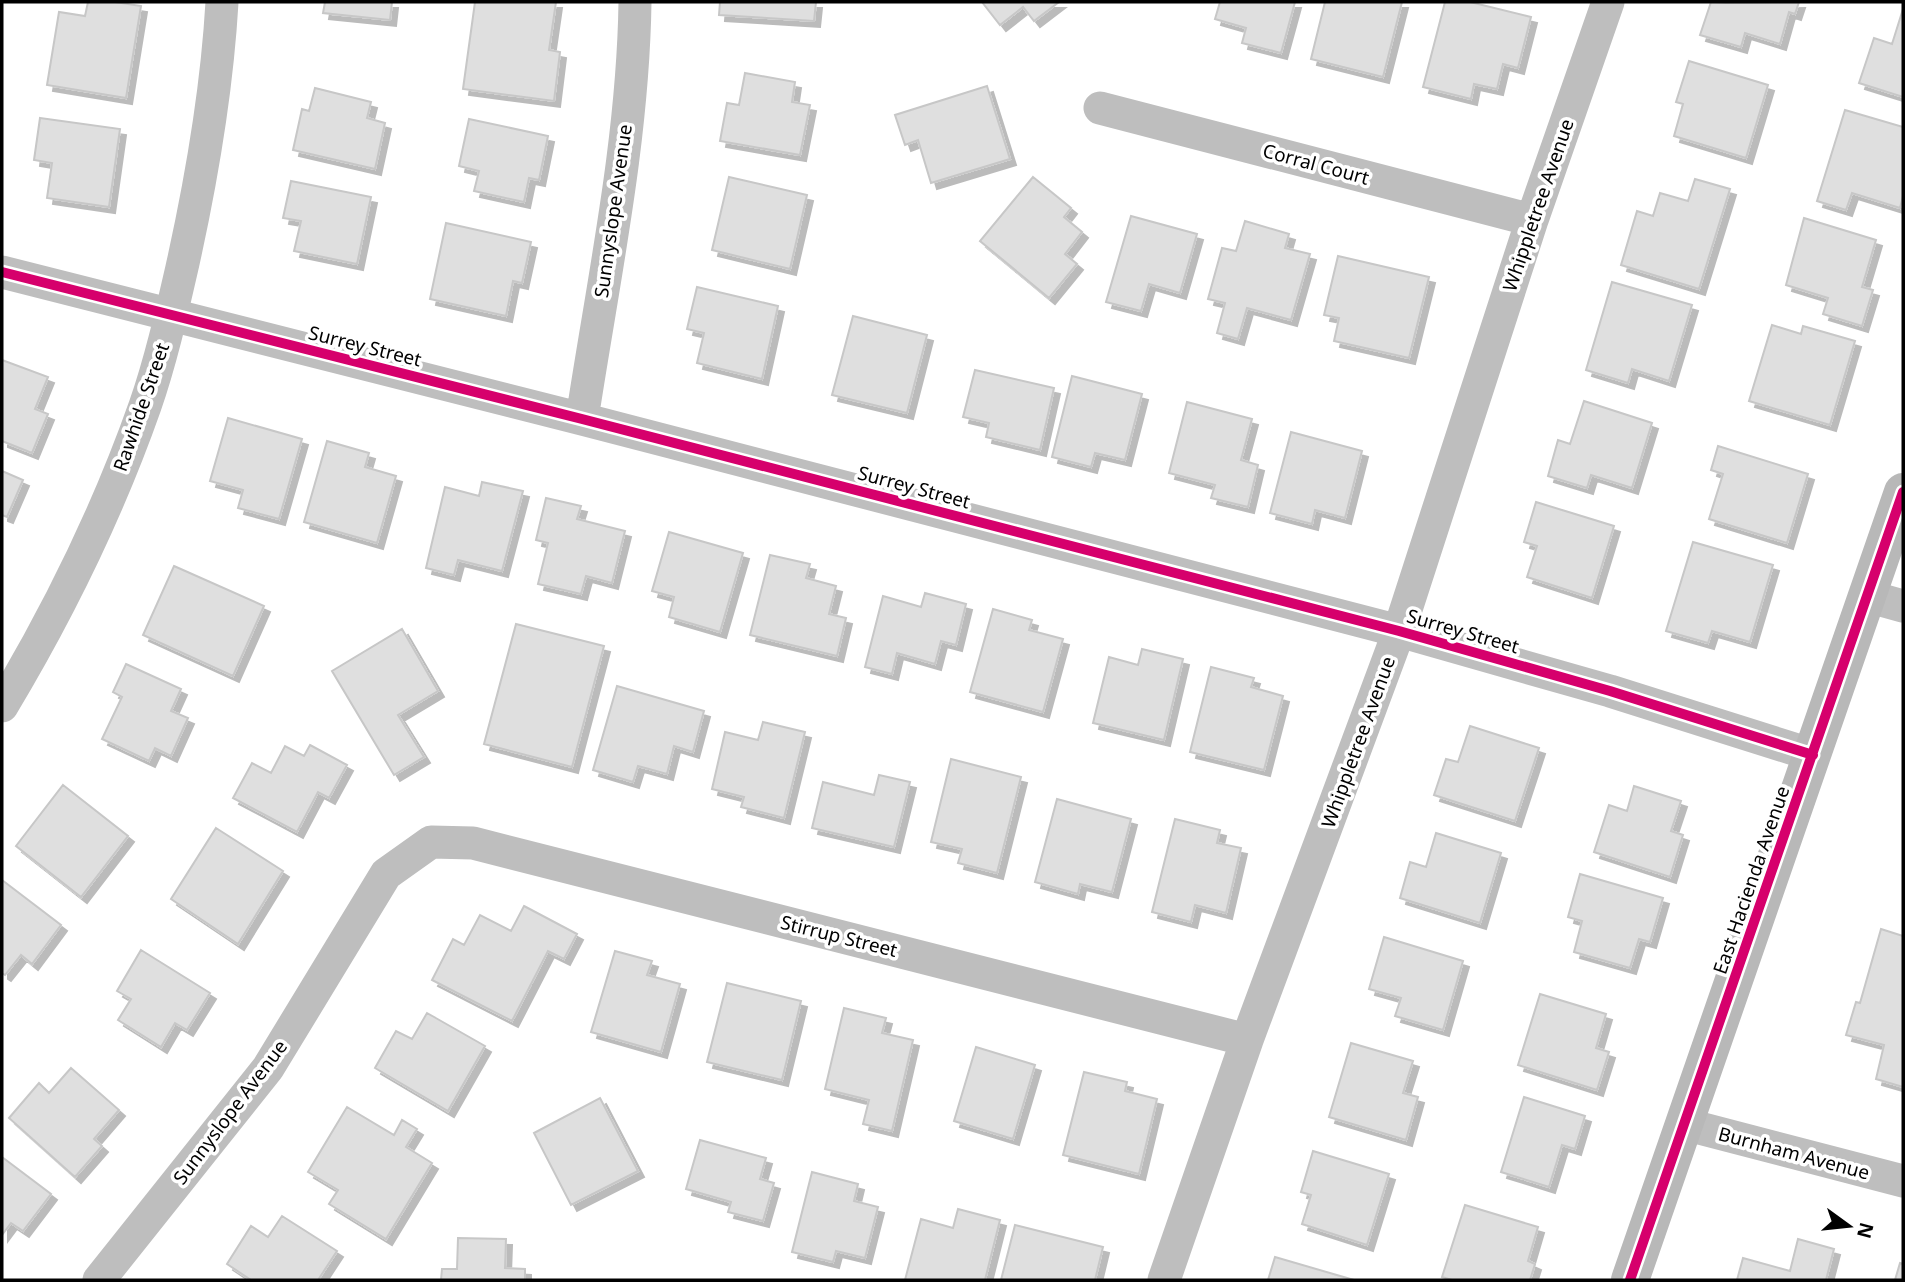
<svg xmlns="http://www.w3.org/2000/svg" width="1905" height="1282" font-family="'Noto Sans',sans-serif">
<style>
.building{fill:#dfdfdf;stroke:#c7c7c7;stroke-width:2;filter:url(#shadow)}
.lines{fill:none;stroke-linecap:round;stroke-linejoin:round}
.street{stroke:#bebebe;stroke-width:33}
.secondary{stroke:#b8b8b8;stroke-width:38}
.cycleway-casing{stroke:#fff;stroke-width:15}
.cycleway{stroke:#d6006c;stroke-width:10}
.labels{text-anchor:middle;stroke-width:7;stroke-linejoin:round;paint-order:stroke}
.street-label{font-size:19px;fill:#000;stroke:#fff}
</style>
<defs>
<filter id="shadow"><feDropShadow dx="6" dy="6" stdDeviation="0" flood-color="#0004"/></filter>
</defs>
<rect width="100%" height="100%" fill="#fff"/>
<path class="building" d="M88,2H115L141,6L126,98L47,85L59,12L85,16Z
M325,2H392L390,20L323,13Z
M475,2H556L549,50L560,52L554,101L463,89Z
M720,2H816L814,21L719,15Z
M982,2H1059L1034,21L1023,7L1000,25Z
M1220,2H1295L1281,53L1242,43L1246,28L1215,19Z
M1325,2H1402L1383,77L1311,59Z
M1445,2H1470L1531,17L1518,68L1503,64L1497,89L1474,84L1471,99L1423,87Z
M1711,2L1726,3L1799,2L1795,14L1789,12L1780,44L1745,33L1741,47L1700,35Z
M1903,9V97L1859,83L1874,38L1892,44Z
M1689,61L1768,85L1746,158L1674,136L1683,104L1676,102Z
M745,73L795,82L792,102L810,105L800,155L720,141L727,103L739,105Z
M987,86L1010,159L931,183L918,140L905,145L895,115Z
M315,88L371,102L367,118L385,123L375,169L293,150L302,109L309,111Z
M1845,110L1903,127V196L1900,208L1852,193L1846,210L1817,201Z
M40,118L120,129L109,207L47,198L52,163L34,160Z
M469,119L548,136L539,180L529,178L524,202L474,191L479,171L459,166Z
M729,177L807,195L790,269L712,250Z
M1033,177L1071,208L1064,217L1082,232L1065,254L1077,264L1049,298L980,241Z
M1695,179L1730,189L1699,289L1621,265L1637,211L1653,216L1660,193L1688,201Z
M291,181L371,197L357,264L294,251L301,221L283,218Z
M1131,216L1197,234L1180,293L1149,284L1141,311L1106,302Z
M1804,218L1876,240L1862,287L1873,290L1862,326L1823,314L1828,298L1786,285Z
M1245,221L1289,234L1285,248L1310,254L1291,320L1247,308L1238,339L1217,333L1225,303L1208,299L1222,248L1236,251Z
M446,223L531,242L522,283L513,281L506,316L430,299Z
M1338,256L1429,277L1409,358L1334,341L1339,318L1324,315Z
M1612,282L1692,305L1669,381L1632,369L1628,383L1586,370Z
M697,287L778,306L762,379L697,363L704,333L687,329Z
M853,316L927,335L907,413L832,395Z
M1772,325L1801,334L1803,326L1855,341L1830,425L1749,401Z
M2,360L48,377L35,409L48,414L32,453L2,441Z
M975,370L1054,388L1040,450L986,437L989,423L963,417Z
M1072,376L1142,394L1125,460L1095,453L1091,467L1052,457Z
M1584,401L1652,423L1632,488L1591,475L1587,488L1548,476L1558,440L1570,444Z
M1187,402L1252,419L1241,460L1258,465L1248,507L1211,498L1215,485L1169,473Z
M228,418L302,439L279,519L238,508L243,490L210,481Z
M1291,432L1362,451L1345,518L1315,510L1312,524L1270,513Z
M327,441L369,453L365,467L396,476L377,543L304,522Z
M1718,446L1808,474L1787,543L1709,519L1723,474L1711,470Z
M2,471L23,480L7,517L2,515Z
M482,482L523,491L502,571L458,560L454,575L426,568L445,487L479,496Z
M546,498L581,506L577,519L625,531L612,583L586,576L581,594L538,584L548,543L536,540Z
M1536,502L1614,526L1592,598L1527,577L1537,546L1524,542Z
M669,532L743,553L720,632L669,617L674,597L652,591Z
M1693,542L1773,565L1750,642L1712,631L1708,643L1666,631Z
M770,555L810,564L806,578L836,586L829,614L846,618L837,656L750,635Z
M174,566L264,606L233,676L143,635Z
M925,593L966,604L956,645L941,641L935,664L897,653L892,674L865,667L883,596L921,607Z
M993,609L1032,620L1029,630L1063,639L1043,712L970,692Z
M516,624L604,646L572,767L484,744Z
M402,629L438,691L398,715L424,757L394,775L332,671Z
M1142,649L1183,659L1164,740L1093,723L1109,657L1138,665Z
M126,664L181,689L171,711L188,718L171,756L155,748L149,761L102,739L122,697L113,692Z
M1211,667L1254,678L1251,687L1283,696L1264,770L1190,752Z
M617,686L704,711L693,752L674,746L667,774L638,766L633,782L593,770Z
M763,722L805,732L784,818L741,807L744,797L712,789L725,732L758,740Z
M1470,726L1539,748L1515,821L1434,795L1446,759L1458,762Z
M310,745L347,765L329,798L318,792L297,832L233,798L252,763L271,773L285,746L304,756Z
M951,759L1021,777L997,873L958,863L962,849L931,842Z
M879,775L910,782L894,847L812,828L823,782L874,795Z
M63,785L128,836L81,897L16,846Z
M1634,786L1681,801L1671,831L1683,835L1670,877L1594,852L1609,805L1627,811Z
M1057,799L1131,819L1112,892L1080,884L1078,894L1035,882Z
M1175,819L1220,830L1217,843L1241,848L1226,913L1195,905L1191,922L1152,912Z
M216,828L283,871L238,944L171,899Z
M1436,833L1501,853L1480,923L1400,898L1410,862L1426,867Z
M1580,874L1663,898L1650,942L1639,939L1630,968L1574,952L1582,921L1568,917Z
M2,880L61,925L32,964L21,955L5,975L2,973Z
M524,906L577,934L564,959L548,951L512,1021L432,980L453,939L464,945L480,915L511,931Z
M1881,929L1903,936V1087L1876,1079L1884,1045L1846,1035L1856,1002L1860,1003Z
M1384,937L1463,961L1443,1030L1395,1016L1401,998L1369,989Z
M141,950L210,993L187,1030L175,1023L161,1047L118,1020L131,999L117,991Z
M615,951L652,961L647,975L680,984L661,1052L591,1032Z
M727,983L801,1001L782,1080L707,1062Z
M1540,994L1606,1014L1596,1048L1609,1052L1597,1090L1518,1065Z
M844,1008L886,1018L882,1033L913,1040L892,1131L863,1124L869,1100L825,1089Z
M427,1013L485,1046L448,1111L375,1068L396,1031L412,1039Z
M1351,1043L1413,1061L1403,1093L1418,1097L1406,1140L1329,1117Z
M976,1047L1035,1065L1013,1139L954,1121Z
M71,1068L119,1110L94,1139L102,1146L75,1177L9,1118L39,1083L49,1093Z
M1084,1072L1127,1082L1125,1091L1157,1099L1139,1174L1063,1155Z
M1524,1097L1585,1116L1575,1149L1562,1145L1549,1187L1501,1172Z
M600,1098L638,1171L571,1205L534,1133Z
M347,1107L394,1135L402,1120L417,1129L406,1147L432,1163L386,1239L329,1204L338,1190L308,1172Z
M700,1140L766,1158L760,1179L774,1183L763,1221L728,1212L731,1202L686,1189Z
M1313,1151L1389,1174L1367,1245L1302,1224L1311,1195L1301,1192Z
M2,1157L51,1194L23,1231L11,1223L2,1235Z
M812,1172L858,1184L854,1201L878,1207L865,1258L836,1251L833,1262L792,1252Z
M1465,1205L1538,1227L1528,1261L1535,1264L1530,1280H1452L1442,1277Z
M958,1209L1000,1220L985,1280H905L921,1219L953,1228Z
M282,1216L337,1251L318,1280H251L227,1264L251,1226L268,1237Z
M1015,1225L1103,1247L1095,1280H1001Z
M458,1238L506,1239L505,1268L525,1269V1280H441L442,1269H457Z
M1798,1239L1834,1249L1826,1280H1737L1743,1258L1790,1271Z
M1275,1257L1354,1280H1268Z
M1900,1263L1903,1264V1280H1895Z"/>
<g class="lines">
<path class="street" d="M1100,108L1532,220
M2,272L582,419L1399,631L1610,691L1813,755
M582,419C603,281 633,142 635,2
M1867,596L1903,606
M2,706C59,611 108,511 145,406C161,360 172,311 183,263C202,177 217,90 222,2
M1684,1124L1903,1181
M99,1280L268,1068L386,874L431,842L473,843L1247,1040
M1164,1280L1247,1040L1399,631L1532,220L1608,2"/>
<path class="secondary" d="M1630,1280L1903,492"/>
<defs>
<path id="cycleway" d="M2,272L582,419L1399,631L1610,691L1813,755
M1630,1280L1903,492"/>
</defs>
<use href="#cycleway" class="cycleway-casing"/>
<use href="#cycleway" class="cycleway"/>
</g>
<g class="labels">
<g class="street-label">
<text transform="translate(1316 164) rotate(15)" y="7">Corral Court</text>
<text transform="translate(1538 205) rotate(-71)" y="7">Whippletree Avenue</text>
<text transform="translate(613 211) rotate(-82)" y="7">Sunnyslope Avenue</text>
<text transform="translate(365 346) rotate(14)" y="7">Surrey Street</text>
<text transform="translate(141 407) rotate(-71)" y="7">Rawhide Street</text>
<text transform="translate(914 487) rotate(15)" y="7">Surrey Street</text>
<text transform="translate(1463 631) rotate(16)" y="7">Surrey Street</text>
<text transform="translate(1358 742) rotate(-70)" y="7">Whippletree Avenue</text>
<text transform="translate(1751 880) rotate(-71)" y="7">East Hacienda Avenue</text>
<text transform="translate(839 936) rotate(14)" y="7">Stirrup Street</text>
<text transform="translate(230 1112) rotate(-53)" y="7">Sunnyslope Avenue</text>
<text transform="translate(1794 1153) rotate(15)" y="7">Burnham Avenue</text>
</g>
</g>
<rect width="1905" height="1282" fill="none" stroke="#000000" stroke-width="7"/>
<g transform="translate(1849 1226) rotate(105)" stroke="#ffffff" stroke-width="5" paint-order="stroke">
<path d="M0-5L12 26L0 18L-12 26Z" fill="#000000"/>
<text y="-10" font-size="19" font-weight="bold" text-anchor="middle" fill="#000000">N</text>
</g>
</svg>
